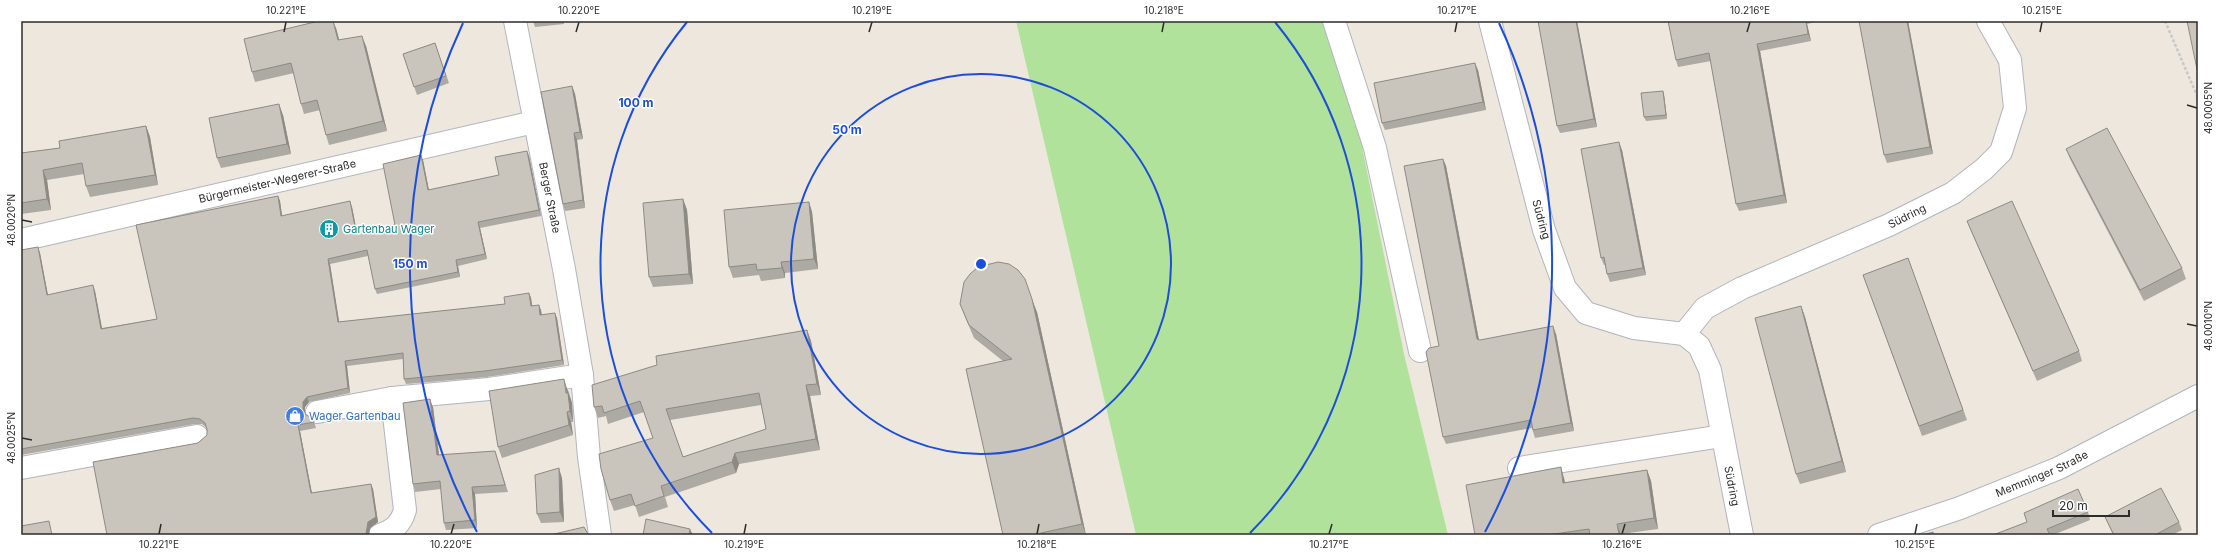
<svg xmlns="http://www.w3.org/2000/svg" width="2219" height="556" font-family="Inter,sans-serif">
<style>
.green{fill:#b1e29c}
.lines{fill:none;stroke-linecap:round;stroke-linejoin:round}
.minor-casing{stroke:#b2b4bf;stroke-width:24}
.path{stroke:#c8c8c8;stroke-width:2.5;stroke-dasharray:3 2;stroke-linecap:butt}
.minor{stroke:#fff;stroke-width:22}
.wall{fill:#ada9a3;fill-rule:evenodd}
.shaded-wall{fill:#8d8a84}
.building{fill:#c9c5bd;stroke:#8d8a84;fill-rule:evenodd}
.ticks{fill:none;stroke:#2c2c2c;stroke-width:1.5}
.ring{fill:none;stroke:#1d4ed8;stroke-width:2}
.labels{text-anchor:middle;stroke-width:3;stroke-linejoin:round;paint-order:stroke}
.street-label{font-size:11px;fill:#2c2c2c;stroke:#fff}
.culture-label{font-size:11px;fill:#0d838f;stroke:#fff;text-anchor:start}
.shop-label{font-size:11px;fill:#366cbe;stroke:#fff;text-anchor:start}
.centre{fill:#1d4ed8;stroke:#fff;stroke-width:2}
.ring-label{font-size:12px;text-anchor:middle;font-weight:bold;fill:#1d4ed8;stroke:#fff;stroke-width:3;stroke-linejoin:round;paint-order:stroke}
.neatline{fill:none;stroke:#2c2c2c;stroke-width:1.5}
.ticks-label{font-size:10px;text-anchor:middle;fill:#2c2c2c}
</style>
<rect width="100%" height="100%" fill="#ede7de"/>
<path class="green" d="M1016,21H1327L1356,117L1404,354L1448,535H1136Z"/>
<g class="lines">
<defs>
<g id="minor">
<path id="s1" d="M515,21L564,269L582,375L589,457L600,535"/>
<path d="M1334,21L1375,148L1420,351"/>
<path id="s2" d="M1490,21L1544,230L1565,288L1586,313L1634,328L1684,334"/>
<path id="s3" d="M21,240L534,122"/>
<path d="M317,412L392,398L489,389L582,375"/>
<path d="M21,468L197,436"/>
<path d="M1519,468L1722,436"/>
<path d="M380,535C394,530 401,524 405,510L392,398"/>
<path id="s4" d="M1742,535L1710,370L1699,346L1684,334L1705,308L1742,288L1889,225L1953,193L1984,169L2001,152L2015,108L2010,60L1988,21"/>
<path id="s5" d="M1879,535L1960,508L2059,468L2198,396"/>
</g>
</defs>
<use href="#minor" class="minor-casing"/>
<path class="path" d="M2165,21L2198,98"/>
<use href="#minor" class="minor"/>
</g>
<path class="wall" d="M533,21H564V24L535,27Z
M1577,21L1597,127L1560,133L1557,126Z
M1668,21H1820L1807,24L1811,41L1760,51L1787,203L1739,211L1736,204L1711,61L1678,67L1676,60Z
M1859,21H1908L1933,154L1887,163L1884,155Z
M336,28L339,40L366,46L387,131L329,145L326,135L320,110L304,114L301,104L294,73L255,82L252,72Z
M435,43L449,83L417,95L403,54Z
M1478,70L1486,110L1385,130L1382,123Z
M572,86L575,94L583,139L577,140L585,208L565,211L563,204Z
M1663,91L1664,95L1667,119L1646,121L1644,117Z
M283,115L291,154L221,168L217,158Z
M146,126L150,137L158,185L90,197L86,186L84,174L47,180L51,210L21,214V153L60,148Z
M2066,149L2182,268L2186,279L2144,301L2070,159Z
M1622,150L1646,275L1610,282L1607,274L1605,265H1604L1601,258Z
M529,156L541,216L480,228L487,259L458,266L460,277L377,294L375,289L368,256L330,264L339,322L505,304L529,293L531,298L532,305L541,310L542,315L557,318L564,365L487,377L406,384L404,379L403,359L347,366L350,393L309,402L305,407V413L306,415L313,418L316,428L300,431L312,493L373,489L378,522L370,528L369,535H107L198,443L207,435V428L202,424H195L21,455V250L40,253L48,295L95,291L102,328L157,319L278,196L280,201L282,216L352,207L357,232L395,225L423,160L429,190L499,175Z
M1443,159L1446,166L1479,340H1480L1556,334L1574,431L1535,438L1532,428L1446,444L1443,437L1439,346Z
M683,199L687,210L693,284L653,287L649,277Z
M809,202L812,212L818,269L785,273V278L761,281L759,275L733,278L729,267Z
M1967,221L2079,351L2082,361L2037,381L1971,231Z
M1908,258L1967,420L1922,436L1863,275Z
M960,304L1037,312L1086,535H1003V361L974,338L965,317Z
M1801,306L1805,317L1846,472L1800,484L1796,474Z
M807,330L811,341L821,395L810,396L820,450L739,464L736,473L665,497L668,507L639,517L635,505L614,511L610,500L653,438L644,412L608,424L606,416L598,418L594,407ZM761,405L766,429L683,457L670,420Z
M568,390L572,403L573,422H571L573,435L502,458L498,447Z
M433,407L439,455L495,451L508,492L475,494L477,528L446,530L444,523L441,489L415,492L413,484Z
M1647,470L1651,481L1658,529L1621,534V535H1475L1564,478L1565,483Z
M562,478L564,522L541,523L537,514Z
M2088,512L2090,520L2053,535H1993Z
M2105,517L2179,522L2182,530L2172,535H2113L2108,524Z"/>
<path class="shaded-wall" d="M333,21L336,28L342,50L338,40Z
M1576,21H1577L1597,127L1594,119Z
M1806,21L1807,24L1811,41L1808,34Z
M1907,21H1908L1933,154L1930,147Z
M362,36L366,46L387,131L383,121Z
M1757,44L1760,51L1787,203L1784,195Z
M1475,63L1478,70L1486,110L1483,102Z
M572,86L575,94L583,139L580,132Z
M1663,91L1664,95L1667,119L1666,115Z
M279,104L283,115L291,154L287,144Z
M146,126L150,137L158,185L155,175Z
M574,133L577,140L585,208L583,200Z
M1619,142L1622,150L1646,275L1643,268Z
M527,151L529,156L541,216L539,210Z
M421,155L423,160L430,196L428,190Z
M1443,159L1446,166L1480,346L1477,339Z
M43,170L47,180L51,210L47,199Z
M278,196L280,201L283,222L281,216Z
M683,199L687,210L693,284L689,274Z
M350,201L352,207L358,238L356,232Z
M809,202L812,212L818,269L814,259Z
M478,222L480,228L487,259L485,254Z
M38,247L40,253L49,301L47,295Z
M328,259L330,264L340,327L338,322Z
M456,260L458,266L460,277L458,272Z
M781,262L785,273V278L782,268Z
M93,285L95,291L103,334L101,329Z
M529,293L531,298L533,311L531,306Z
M1032,299L1037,312L1086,535L1082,524Z
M539,305L541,310L542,321L540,315Z
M1801,306L1805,317L1846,472L1842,461Z
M555,313L557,318L564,365L562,360Z
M1553,326L1556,334L1574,431L1571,423Z
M807,330L811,341L821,395L817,384Z
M345,361L347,366L350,393L348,388Z
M564,379L572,403L573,422L570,411Z
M806,385L810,396L820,450L816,439Z
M307,397L309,402L305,407V415L303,409V402Z
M430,399L433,407L440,463L437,455Z
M567,412L571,422L573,435L569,425Z
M298,425L300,431L313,499L311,493Z
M735,453L739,464L736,473L732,462Z
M1561,467L1564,478L1567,494L1563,483Z
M559,468L562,478L564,522L560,512Z
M1647,470L1651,481L1658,529L1654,518Z
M371,484L373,489L378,522L370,528L369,535H367L366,534Z
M472,487L475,494L477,528L475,520Z
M1617,524L1621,535H1619V534Z
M690,529L693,535H689Z"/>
<path class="building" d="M319,21H333L338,40L362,36L383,121L326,135L317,100L301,104L291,63L252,72L244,39Z
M1538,21H1576L1594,119L1557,126Z
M1668,21H1806L1808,34L1757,44L1784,195L1736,204L1709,53L1676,60Z
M1859,21H1907L1930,147L1884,155Z
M2187,21H2198V74Z
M435,43L446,76L414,87L403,54Z
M1475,63L1483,102L1382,123L1374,83Z
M572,86L580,132L574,133L583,200L563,204L541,92Z
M1663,91L1666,115L1644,117L1641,93Z
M279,104L287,144L217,158L209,118Z
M146,126L155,175L86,186L82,163L43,170L47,199L21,203V153L60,148L59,141Z
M2107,128L2182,268L2140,290L2066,149Z
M1619,142L1643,268L1607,274L1604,257L1601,258L1581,149Z
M527,151L539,210L478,222L485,254L456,260L458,272L375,289L367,250L328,259L338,322L505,304L504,297L529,293L531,306L539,305L540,315L555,313L562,360L485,371L404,379L403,353L345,361L348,388L307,397L303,402V409L306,415L313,418L314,422L298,425L311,493L371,484L376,517L368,522L366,534L367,535H107L93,462L198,443L207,435V429L205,423L200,419L193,418L21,449V250L38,247L47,295L93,285L101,329L157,319L136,225L278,196L281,216L350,201L356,232L395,225L383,164L421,155L428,190L499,175L495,157Z
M1443,159L1477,339L1480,340L1553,326L1571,423L1533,430L1531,420L1443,437L1426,352L1429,348L1439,346L1404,166Z
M683,199L689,274L649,277L643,203Z
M2012,201L2079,351L2033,371L1967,221Z
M809,202L814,259L781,262L782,268L757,270L756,264L729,267L724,210Z
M1908,258L1963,410L1919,426L1863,275Z
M998,262L1009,264L1018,270L1025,279L1032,299L1082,524L1032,535H1003L966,369L1012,359L969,325L960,304L964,282L970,274L978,267Z
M1801,306L1842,461L1796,474L1755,318Z
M807,330L817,384L806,385L816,439L735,453L732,462L661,486L664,496L635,506L631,494L610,500L601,469L599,454L653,438L640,401L604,413L602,406L594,407L592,385L657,365L656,356ZM759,393L766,429L683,457L666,409Z
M564,379L566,393H568L570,411L567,412L569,425L498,447L489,391Z
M430,399L437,455L495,451L505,485L472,487L475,520L444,523L440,481L413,484L403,403Z
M1561,467L1563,483L1647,470L1654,518L1617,524L1619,534L1611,535H1590L1589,529L1547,535H1475L1466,485Z
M559,468L560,512L537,514L535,475Z
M2161,488L2179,522L2155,535H2114L2105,517Z
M2078,489L2088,512L2047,529L2050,535H1993L2027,522L2024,513Z
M646,519L690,529L689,535H643Z
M49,521L52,535H21V526Z
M584,527L588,534V535H550Z
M1933,532L1934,535H1923Z"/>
<path class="ticks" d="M284,32L286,22M576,32L579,22M869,32L872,22M1162,32L1164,22M1455,32L1457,22M1747,32L1750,22M2040,32L2042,22M2187,105L2197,108M22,220L32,222M2187,324L2197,326M22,438L32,440M159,534L161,524M451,534L454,524M744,534L746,524M1037,534L1039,524M1329,534L1332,524M1622,534L1625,524M1915,534L1917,524"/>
<g class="ring">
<circle cx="981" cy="264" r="190"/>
<path d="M712 533A381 381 0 0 1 687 22M1275 22A381 381 0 0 1 1250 533"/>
<path d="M477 532A571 571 0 0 1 463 23M1499 23A571 571 0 0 1 1485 532"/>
</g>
<defs>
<symbol id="building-disc" viewBox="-11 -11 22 22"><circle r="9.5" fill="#0f9aa8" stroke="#fff"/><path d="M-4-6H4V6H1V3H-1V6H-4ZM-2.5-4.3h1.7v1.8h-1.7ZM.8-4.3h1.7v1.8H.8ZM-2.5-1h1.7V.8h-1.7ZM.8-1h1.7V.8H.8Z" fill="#fff"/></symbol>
<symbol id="shop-disc" viewBox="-11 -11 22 22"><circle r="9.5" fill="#3f7fe0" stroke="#fff"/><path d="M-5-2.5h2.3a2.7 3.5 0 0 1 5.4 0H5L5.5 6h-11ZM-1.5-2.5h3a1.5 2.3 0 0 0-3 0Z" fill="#fff"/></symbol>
</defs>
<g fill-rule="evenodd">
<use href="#building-disc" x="318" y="218" width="22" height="22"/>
<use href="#shop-disc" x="284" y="405" width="22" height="22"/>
</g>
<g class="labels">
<g class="street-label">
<text dy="4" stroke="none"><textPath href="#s3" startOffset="263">Bürgermeister-Wegerer-Straße</textPath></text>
<text dy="4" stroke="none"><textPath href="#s1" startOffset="180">Berger Straße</textPath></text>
<text dy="4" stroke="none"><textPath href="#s4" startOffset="469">Südring</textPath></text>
<text dy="4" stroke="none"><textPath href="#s2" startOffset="205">Südring</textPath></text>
<text dy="4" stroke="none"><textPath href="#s5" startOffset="174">Memminger Straße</textPath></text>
<text transform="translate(1732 486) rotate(79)" y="4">Südring</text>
</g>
<g class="culture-label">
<text x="343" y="233">Gartenbau Wager</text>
</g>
<g class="shop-label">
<text x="309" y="420">Wager Gartenbau</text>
</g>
</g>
<circle cx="981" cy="264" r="6" class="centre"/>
<g class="ring-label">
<text x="636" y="107">100 m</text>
<text x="847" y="134">50 m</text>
<text x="410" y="268">150 m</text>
</g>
<rect width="2219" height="556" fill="none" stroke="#ffffff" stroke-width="44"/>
<path d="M2053 510v6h76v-6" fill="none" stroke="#2c2c2c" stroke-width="2"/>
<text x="2059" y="510" font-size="12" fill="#2c2c2c" stroke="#ffffff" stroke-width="3" paint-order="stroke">20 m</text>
<rect x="22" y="22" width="2175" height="512" class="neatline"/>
<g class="ticks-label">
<text x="286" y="14">10.221°E</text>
<text x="579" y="14">10.220°E</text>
<text x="872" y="14">10.219°E</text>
<text x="1164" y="14">10.218°E</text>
<text x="1457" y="14">10.217°E</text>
<text x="1750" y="14">10.216°E</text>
<text x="2042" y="14">10.215°E</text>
<text transform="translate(2208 108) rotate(-90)" y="4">48.0005°N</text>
<text transform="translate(11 220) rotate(-90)" y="4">48.0020°N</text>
<text transform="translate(2208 326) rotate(-90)" y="4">48.0010°N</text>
<text transform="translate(11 438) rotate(-90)" y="4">48.0025°N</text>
<text x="159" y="548">10.221°E</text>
<text x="451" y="548">10.220°E</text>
<text x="744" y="548">10.219°E</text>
<text x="1037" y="548">10.218°E</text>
<text x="1329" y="548">10.217°E</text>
<text x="1622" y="548">10.216°E</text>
<text x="1915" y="548">10.215°E</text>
</g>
</svg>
